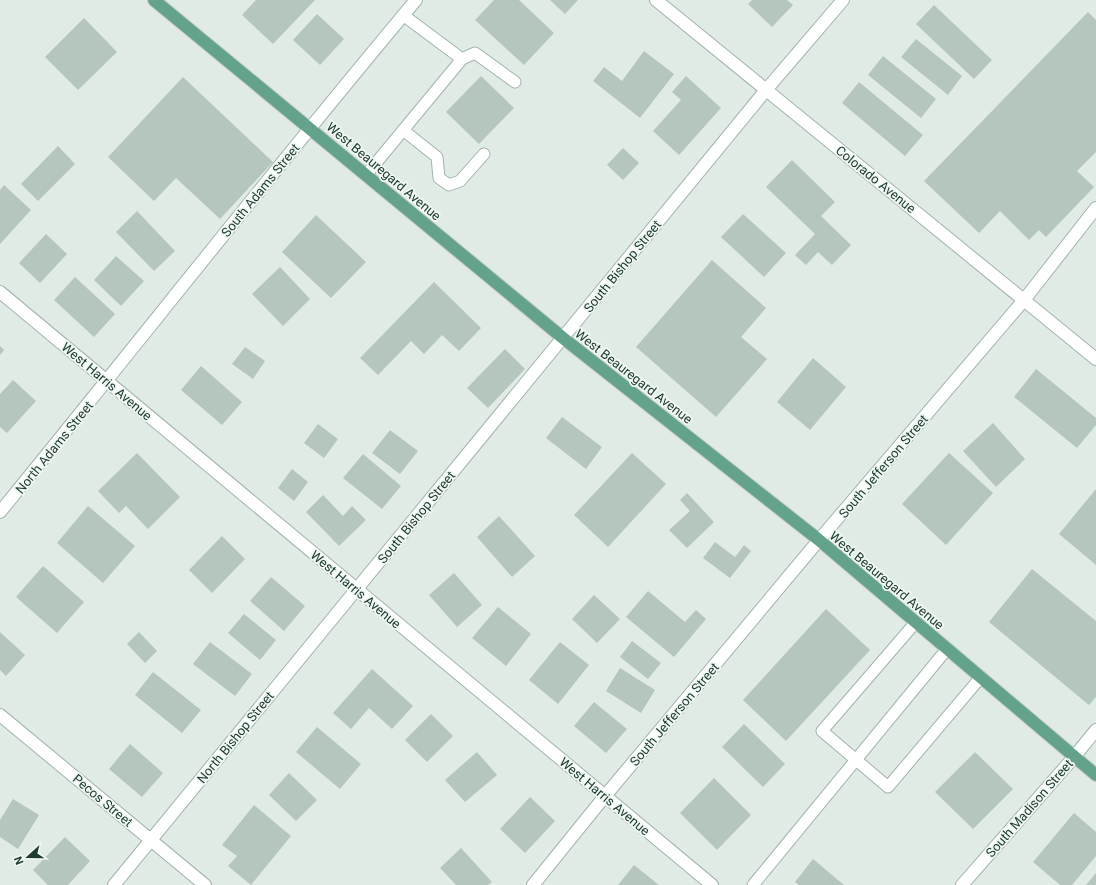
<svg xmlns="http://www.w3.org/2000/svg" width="1096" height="885" font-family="Roboto,sans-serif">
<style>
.building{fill:#b5c6be}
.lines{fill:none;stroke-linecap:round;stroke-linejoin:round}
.service-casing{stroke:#a3b3ac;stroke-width:13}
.minor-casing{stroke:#a3b3ac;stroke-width:14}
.tertiary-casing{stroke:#a3b3ac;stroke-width:14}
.primary-casing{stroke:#c1c8c6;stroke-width:14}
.service{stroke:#fff;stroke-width:11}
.minor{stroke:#fff;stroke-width:12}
.tertiary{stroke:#fff;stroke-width:12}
.primary{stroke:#63a28b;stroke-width:12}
.labels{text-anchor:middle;stroke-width:3.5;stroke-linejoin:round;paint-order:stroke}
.street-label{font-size:13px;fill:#203c32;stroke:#f0f8f3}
</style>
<rect width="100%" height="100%" fill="#e0ebe5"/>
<path class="building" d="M256,0H315L273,44L242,15Z
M494,0H519L554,33L524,65L475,20Z
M550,0H578L565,14Z
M752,0H787L793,5L772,27L748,4Z
M934,5L992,60L974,79L916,24Z
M1088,12L1096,20V152L1077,171L1094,187L1046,237L1039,230L1029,240L1000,211L979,233L924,181Z
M317,14L344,39L320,65L293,40Z
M84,18L117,52L78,90L45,57Z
M916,39L962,76L948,95L901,57Z
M644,51L674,74L640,118L593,81L604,67L622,81Z
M883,56L936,99L921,118L868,75Z
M481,76L514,108L479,144L446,112Z
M686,76L721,108L679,155L653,131L681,100L672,92Z
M183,77L273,162L220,219L176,178L154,201L108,157Z
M859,82L923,135L905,156L842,103Z
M58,146L75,164L38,201L21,184Z
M623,148L639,163L623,180L607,165Z
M792,160L835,202L821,216L851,245L832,265L818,252L806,265L795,255L815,234L766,187Z
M4,185L31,210L0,244V190Z
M137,211L175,251L154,271L116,232Z
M743,214L786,253L764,277L721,237Z
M316,215L366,262L331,298L282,252Z
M46,234L67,254L40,283L19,263Z
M116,256L144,281L121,306L94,280Z
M712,260L766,308L741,337L767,359L716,417L636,347Z
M280,267L310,299L283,326L252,294Z
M75,277L115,314L94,337L54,300Z
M434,282L481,328L459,351L442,335L424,354L411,341L378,375L360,358Z
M0,346L4,350L0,355Z
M245,347L265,361L253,379L232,364Z
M505,349L525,369L488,408L467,388Z
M813,358L846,387L810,430L777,402Z
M201,366L242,402L222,425L181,390Z
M1036,369L1096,418V425L1077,448L1014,397Z
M13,380L36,401L7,433L0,427V394Z
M562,417L602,447L586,469L546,438Z
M993,423L1025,459L996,487L963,451Z
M318,424L338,439L324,458L304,443Z
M390,430L418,451L400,474L372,453Z
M137,453L180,497L148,529L126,506L119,513L98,491Z
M632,453L666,484L608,547L574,515Z
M949,453L993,493L946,545L902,504Z
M363,454L401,486L382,509L343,478Z
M292,469L308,482L294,501L278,488Z
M1096,489V565L1059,534Z
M687,493L714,522L687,548L669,530L690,511L680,500Z
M323,495L343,516L352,506L366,520L339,546L306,512Z
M88,506L135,546L103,583L57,543Z
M499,516L535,556L512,577L477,537Z
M222,536L245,559L212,593L189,570Z
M715,542L735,557L744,545L751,551L730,578L703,558Z
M43,566L84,602L57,633L16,597Z
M1032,569L1096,621V697L1089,705L989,622Z
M454,573L482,605L457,627L429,595Z
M271,577L305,606L284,631L250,601Z
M648,591L685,622L696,610L706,619L674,657L626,617Z
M594,595L620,619L597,643L572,619Z
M498,607L531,634L506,666L472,638Z
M826,609L870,650L786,741L743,700Z
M244,614L276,640L260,660L228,633Z
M0,632L25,655L6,676L0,670Z
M139,632L157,651L145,663L127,644Z
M632,641L661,663L648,679L620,657Z
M210,642L252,674L235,696L193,664Z
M560,642L589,665L558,704L529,680Z
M620,668L655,690L641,713L606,691Z
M372,669L413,706L392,729L369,708L351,729L333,713Z
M153,672L201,710L182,733L135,695Z
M594,702L627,729L606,753L574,726Z
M431,714L453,736L427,762L405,740Z
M744,724L785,764L763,787L722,747Z
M317,727L361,764L340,789L296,752Z
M130,744L163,773L142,797L109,769Z
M477,752L497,775L465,802L445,780Z
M975,752L1013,789L973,829L935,792Z
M289,773L317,800L296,821L269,795Z
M714,778L751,815L717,850L680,813Z
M530,797L555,821L525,853L500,829Z
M13,799L39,815L18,849L0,837V820Z
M254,805L291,836L251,885L228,866L237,856L222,845Z
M1074,813L1096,832V856L1072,885H1060L1033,862Z
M65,837L90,861L68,885H48L33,870Z
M461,848L492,882L488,885H456L440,868Z
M813,859L844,885H799L795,882Z
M634,865L659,885H618Z
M1096,873V885H1086Z"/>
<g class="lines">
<defs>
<path id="service" d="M462,59L475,53L515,82
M403,130L437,157L439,178L449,185L460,181L484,154
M366,175L462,59L403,15
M916,622L822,731L888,787L981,677
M753,885L947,649"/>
<path id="minor" d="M656,0L1096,359
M0,292L712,885
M0,512C139,342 274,169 416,0
M819,540L1024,300L1096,208
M114,885L766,90L843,0
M962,885L1074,757L1096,730"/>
<path id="tertiary" d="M0,715L205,885
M533,885L605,796L819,540"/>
<path id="primary" d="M154,0L563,338L819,540L1096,775"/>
</defs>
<use href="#service" class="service-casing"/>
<use href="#minor" class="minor-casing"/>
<use href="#tertiary" class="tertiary-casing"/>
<use href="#primary" class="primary-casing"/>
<use href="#service" class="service"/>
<use href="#minor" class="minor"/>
<use href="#tertiary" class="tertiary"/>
<use href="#primary" class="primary"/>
</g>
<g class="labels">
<g class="street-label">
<text transform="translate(384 171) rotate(40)" y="5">West Beauregard Avenue</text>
<text transform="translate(876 179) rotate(39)" y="5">Colorado Avenue</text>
<text transform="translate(260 190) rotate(-51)" y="5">South Adams Street</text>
<text transform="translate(622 266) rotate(-51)" y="5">South Bishop Street</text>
<text transform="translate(634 376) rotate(38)" y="5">West Beauregard Avenue</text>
<text transform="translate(107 381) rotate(40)" y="5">West Harris Avenue</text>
<text transform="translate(54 447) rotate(-51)" y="5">North Adams Street</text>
<text transform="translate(883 466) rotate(-50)" y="5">South Jefferson Street</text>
<text transform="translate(416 517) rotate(-51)" y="5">South Bishop Street</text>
<text transform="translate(887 580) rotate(40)" y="5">West Beauregard Avenue</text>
<text transform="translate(356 589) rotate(40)" y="5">West Harris Avenue</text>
<text transform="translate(674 714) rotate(-50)" y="5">South Jefferson Street</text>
<text transform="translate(235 737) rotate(-51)" y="5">North Bishop Street</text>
<text transform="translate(605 796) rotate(40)" y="5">West Harris Avenue</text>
<text transform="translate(103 800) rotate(40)" y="5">Pecos Street</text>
<text transform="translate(1029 808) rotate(-49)" y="5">South Madison Street</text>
</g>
</g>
<g transform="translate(28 857) rotate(249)" stroke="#f0f8f3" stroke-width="3" paint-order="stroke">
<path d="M0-3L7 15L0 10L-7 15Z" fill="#203c32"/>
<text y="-6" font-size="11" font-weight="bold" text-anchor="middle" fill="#203c32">N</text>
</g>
</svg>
